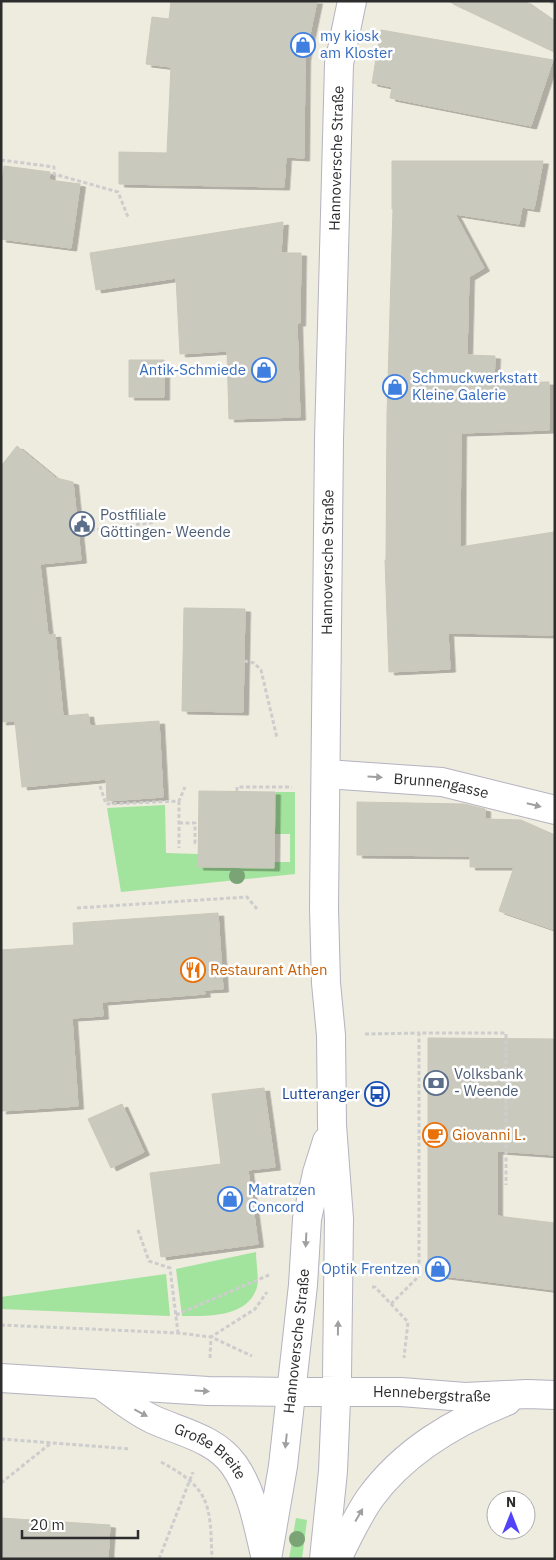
<svg xmlns="http://www.w3.org/2000/svg" width="556" height="1560" font-family="'IBM Plex Sans',sans-serif">
<style>
.green{fill:#a2e39d}
.building{fill:#cac9be;stroke:#c9c8b9;filter:url(#shadow)}
.lines{fill:none;stroke-linecap:round;stroke-linejoin:round}
.minor-casing{stroke:#b4b3c0;stroke-width:30}
.tertiary-casing{stroke:#b4b3c0;stroke-width:30}
.path{stroke:#cdcdcd;stroke-width:3;stroke-dasharray:4 2.5;stroke-linecap:butt}
.minor{stroke:#fff;stroke-width:28}
.tertiary{stroke:#fff;stroke-width:28}
.tree{fill:#7aa476}
.oneway{fill:#a0a0a0}
.labels{text-anchor:middle;stroke-width:5;stroke-linejoin:round;paint-order:stroke}
.shop-label{font-size:15px;fill:#366cbe;stroke:#fff;text-anchor:start}
.street-label{font-size:15px;fill:#2d2d2d;stroke:#fff}
.service-label{font-size:15px;fill:#4e5e75;stroke:#fff;text-anchor:start}
.food-label{font-size:15px;fill:#c56008;stroke:#fff;text-anchor:start}
.transit-label{font-size:15px;fill:#164399;stroke:#fff;text-anchor:end}
</style>
<defs>
<filter id="shadow"><feDropShadow dx="5.5" dy="3" stdDeviation="0" flood-color="#0004"/></filter>
</defs>
<rect width="100%" height="100%" fill="#eeebdf"/>
<path class="green" d="M275,792H295V874L121,892L107,808L165,805L166,853L198,854V867L274,868V862H290V834H275Z
M256,1252C256,1263 259,1278 257,1287C248,1318 207,1316 182,1316L176,1269Z
M166,1274L170,1316L1,1309V1297Z
M296,1518L307,1520L302,1559H289Z"/>
<path class="building" d="M171,1H317L305,58L304,158L286,157L284,187L119,184V152L167,153L171,67L146,64L152,17L169,19Z
M448,1H525L555,22V52Z
M381,30L553,60L531,126L390,98L392,87L372,83Z
M392,161H543L534,209L522,207L519,224L455,214L484,268L469,277L467,355L495,356L494,383L549,382V430L461,433L460,547L554,532L553,635L448,633L450,669L389,672L385,560H386L387,415L393,209H392Z
M4,166L50,172L49,180L80,184L71,248L1,239V189Z
M283,222L281,253H301L300,323H297L300,417L229,419L227,351L180,354L176,278L96,290L90,253Z
M129,360H164V397H129Z
M17,446L56,478L73,482L81,560L40,564L48,635L55,634L63,716L88,714L90,726L159,721L163,797L107,801L106,779L22,787L15,721L1,722V466Z
M184,608L245,609L243,712L182,711Z
M199,791L275,792L274,868L198,867Z
M357,802L464,804L485,809V819L521,820L555,835V930L499,911L514,867H470V856L357,855Z
M218,913L223,989L204,990L205,994L102,1002L103,1016L72,1018L78,1106L1,1111V950L74,945L73,923Z
M428,1038L555,1039V1155L497,1151V1216L555,1223V1290L428,1274Z
M264,1088L275,1167L248,1170L258,1244L161,1257L150,1173L221,1164L212,1094Z
M122,1104L144,1152L111,1168L88,1119Z
M1,1518L110,1525L108,1559H1Z"/>
<g class="lines">
<defs>
<g id="minor">
<path id="s1" d="M326,774L442,782L555,810"/>
<path d="M1,1378L208,1391L291,1392"/>
<path id="s2" d="M101,1385C118,1397 133,1410 152,1419C180,1432 215,1438 234,1465C253,1492 258,1527 266,1559"/>
</g>
<g id="tertiary">
<path id="s3" d="M291,1392H401L465,1397L527,1394L555,1395"/>
<path id="s4" d="M267,1559L283,1466L303,1285L307,1219L317,1173L327,1141"/>
<path id="s5" d="M324,1559L333,1471L337,1377L339,1219L332,1125L331,1035L326,983L324,908L329,439L339,64L352,1"/>
<path d="M337,1559C347,1538 357,1517 370,1498C404,1451 454,1422 507,1401"/>
</g>
</defs>
<use href="#minor" class="minor-casing"/>
<use href="#tertiary" class="tertiary-casing"/>
<path class="path" d="M550,1L555,5
M1,160L54,167V174L118,192L128,217
M78,532L156,522
M244,661L254,663L261,670L277,738
M100,786L106,804L179,801L185,787
M237,791V787H292
M179,801V848
M179,823H195V843H198
M554,863L555,864
M77,908L247,897L257,909
M365,1034L419,1033
M138,1230L149,1261L170,1268L178,1333
M372,1287H375L408,1322L404,1358
M391,1304L419,1276V1033H506V1185
M176,1315L269,1275
M1,1325L178,1333L211,1337L252,1356
M210,1358L211,1337L255,1309L267,1292
M1,1439L130,1449
M161,1462C212,1489 210,1506 212,1559
M1,1483L51,1443
M159,1559L193,1472"/>
<use href="#minor" class="minor"/>
<use href="#tertiary" class="tertiary"/>
</g>
<g class="tree">
<circle cx="237" cy="876" r="8"/>
<circle cx="297" cy="1539" r="8"/>
</g>
<defs><path id="oneway-solid" d="M-6-.8H1V-3.2L6.5 0L1 3.2V.8H-6Z" transform="scale(1.25)"/></defs>
<g class="oneway">
<use href="#oneway-solid" transform="translate(375 777) rotate(4)"/>
<use href="#oneway-solid" transform="translate(534 805) rotate(14)"/>
<use href="#oneway-solid" transform="translate(306 1240) rotate(93)"/>
<use href="#oneway-solid" transform="translate(338 1328) rotate(-89)"/>
<use href="#oneway-solid" transform="translate(202 1391) rotate(3)"/>
<use href="#oneway-solid" transform="translate(141 1413) rotate(28)"/>
<use href="#oneway-solid" transform="translate(286 1441) rotate(96)"/>
<use href="#oneway-solid" transform="translate(359 1515) rotate(-60)"/>
</g>
<defs>
<symbol id="shop-ring" viewBox="-11 -11 22 22"><circle r="9.5" fill="#fff" stroke="#3f7fe0" stroke-width="1.5"/><path d="M-5-2.5h2.3a2.7 3.5 0 0 1 5.4 0H5L5.5 6h-11ZM-1.5-2.5h3a1.5 2.3 0 0 0-3 0Z" fill="#3f7fe0"/></symbol>
<symbol id="civic-ring" viewBox="-11 -11 22 22"><circle r="9.5" fill="#fff" stroke="#5c6f8a" stroke-width="1.5"/><path d="M-.6-6.5H3V-4.5H.6V-3L4-1V1h2V6H-6V1h2V-1L-.6-3ZM-1.2 2.5V6h2.4V2.5Z" fill="#5c6f8a"/></symbol>
<symbol id="restaurant-ring" viewBox="-11 -11 22 22"><circle r="9.5" fill="#fff" stroke="#e8710a" stroke-width="1.5"/><path d="M-5-6h1v4h1v-4h1v4h1v-4h1v5L-1.5 .5V6h-2V.5L-5-1ZM5-6V6H3V1.5H1.5Q1.5-4 5-6Z" fill="#e8710a"/></symbol>
<symbol id="bank-ring" viewBox="-11 -11 22 22"><circle r="9.5" fill="#fff" stroke="#5c6f8a" stroke-width="1.5"/><path d="M-6-4H6V4H-6ZM0-2.3a2.3 2.3 0 1 0 0 4.6a2.3 2.3 0 1 0 0-4.6Z" fill="#5c6f8a"/></symbol>
<symbol id="bus-ring" viewBox="-11 -11 22 22"><circle r="9.5" fill="#fff" stroke="#1a4fb4" stroke-width="1.5"/><path d="M-5-6H5V4H4V6H2V4H-2V6H-4V4H-5ZM-3.5-4V0h7V-4ZM-3.5 1.2v1.5H-2V1.2ZM2 1.2v1.5H3.5V1.2Z" fill="#1a4fb4"/></symbol>
<symbol id="cafe-ring" viewBox="-11 -11 22 22"><circle r="9.5" fill="#fff" stroke="#e8710a" stroke-width="1.5"/><path d="M-5.5-4.5H6V0H3Q3 3.5 0 3.5H-2.5Q-5.5 3.5-5.5 0ZM3-3.2v2h1.7v-2ZM-6 4.5H4V6H-6Z" fill="#e8710a"/></symbol>
</defs>
<g fill-rule="evenodd">
<use href="#shop-ring" x="289" y="31" width="28" height="28"/>
<use href="#shop-ring" x="250" y="356" width="28" height="28"/>
<use href="#shop-ring" x="381" y="373" width="28" height="28"/>
<use href="#civic-ring" x="68" y="510" width="28" height="28"/>
<use href="#restaurant-ring" x="179" y="956" width="28" height="28"/>
<use href="#bank-ring" x="422" y="1069" width="28" height="28"/>
<use href="#bus-ring" x="363" y="1080" width="28" height="28"/>
<use href="#cafe-ring" x="421" y="1121" width="28" height="28"/>
<use href="#shop-ring" x="216" y="1185" width="28" height="28"/>
<use href="#shop-ring" x="424" y="1255" width="28" height="28"/>
</g>
<g class="labels">
<g class="shop-label">
<text x="320" y="41">my kiosk<tspan x="320" dy="17">am Kloster</tspan></text>
<text x="246" y="375" text-anchor="end">Antik-Schmiede</text>
<text x="412" y="383">Schmuckwerkstatt<tspan x="412" dy="17">Kleine Galerie</tspan></text>
<text x="248" y="1195">Matratzen<tspan x="248" dy="17">Concord</tspan></text>
<text x="420" y="1274" text-anchor="end">Optik Frentzen</text>
</g>
<g class="street-label">
<text dy="5" stroke="none"><textPath href="#s5" startOffset="1402">Hannoversche Straße</textPath></text>
<text dy="5" stroke="none"><textPath href="#s5" startOffset="998">Hannoversche Straße</textPath></text>
<text dy="5" stroke="none"><textPath href="#s1" startOffset="116">Brunnengasse</textPath></text>
<text dy="5" stroke="none"><textPath href="#s4" startOffset="220">Hannoversche Straße</textPath></text>
<text dy="5" stroke="none"><textPath href="#s3" startOffset="141">Hennebergstraße</textPath></text>
<text dy="5" stroke="none"><textPath href="#s2" startOffset="129">Große Breite</textPath></text>
</g>
<g class="service-label">
<text x="100" y="520">Postfiliale<tspan x="100" dy="17">Göttingen- Weende</tspan></text>
<text x="454" y="1079">Volksbank<tspan x="454" dy="17">- Weende</tspan></text>
</g>
<g class="food-label">
<text x="210" y="975">Restaurant Athen</text>
<text x="452" y="1140">Giovanni L.</text>
</g>
<g class="transit-label">
<text x="360" y="1099">Lutteranger</text>
</g>
</g>
<rect width="556" height="1560" fill="none" stroke="#2d2d2d" stroke-width="5"/>
<g transform="translate(511 1515)"><circle r="24" fill="#ffffff" stroke="#ababab"/>
<path d="M0-4L9 19L0 12L-9 19Z" fill="#5243f8"/>
<text y="-8" font-size="14" font-weight="bold" text-anchor="middle" fill="#2d2d2d">N</text>
</g>
<path d="M22 1530v8h116v-8" fill="none" stroke="#2d2d2d" stroke-width="2.5"/>
<text x="30" y="1530" font-size="15" fill="#2d2d2d" stroke="#ffffff" stroke-width="4" paint-order="stroke">20 m</text>
</svg>
